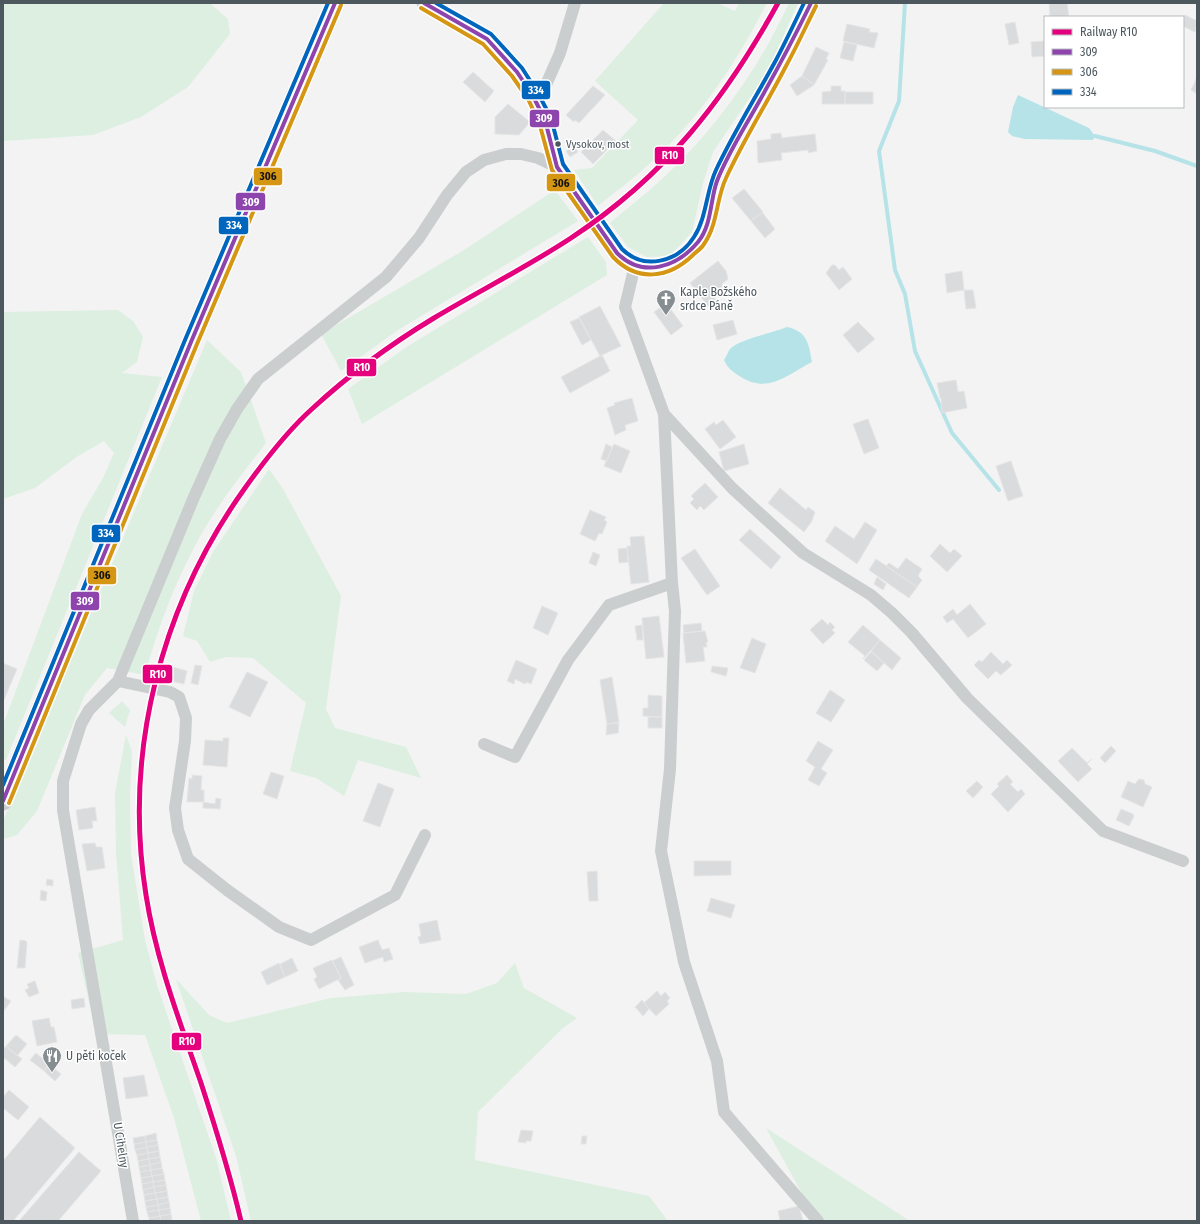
<svg xmlns="http://www.w3.org/2000/svg" width="1200" height="1224" font-family="'Fira Sans Condensed',sans-serif">
<style>
.green{fill:#dcefe1}
.water{fill:#b5e3e8}
.lines{fill:none;stroke-linecap:round;stroke-linejoin:round}
.stream{stroke:#b5e3e8;stroke-width:4}
.building{fill:#dadbdc;stroke:#e5e5e6}
.minor{stroke:#cbcecf;stroke-width:12}
.tertiary{stroke:#cbcecf;stroke-width:15}
.primary{stroke:#caccce;stroke-width:19}
.bus-1-casing{stroke:#fff;stroke-width:7}
.bus-2-casing{stroke:#fff;stroke-width:7}
.bus-3-casing{stroke:#fff;stroke-width:7}
.bus-1{stroke:#8e44ad;stroke-width:4}
.bus-2{stroke:#d59613;stroke-width:4}
.bus-3{stroke:#0065bd;stroke-width:4}
.rail-1-casing{stroke:#fff;stroke-width:8}
.rail-1{stroke:#e5007d;stroke-width:5}
.bus-dot{fill:#4c575e;stroke:#fff;stroke-width:1.5}
.labels{text-anchor:middle;stroke-width:3;stroke-linejoin:round;paint-order:stroke}
.bus-label{font-size:11px;fill:#4c575e;stroke:#fff;text-anchor:start}
.poi-label{font-size:12px;fill:#4c575e;stroke:#fff;text-anchor:start}
.street-label{font-size:12px;fill:#4c575e;stroke:#fff}
.line-badge{stroke:#fff;stroke-width:1.5}
.badge-label{font-size:11px;text-anchor:middle;font-weight:bold;fill:#fff}
.pale-badge-label{font-size:11px;text-anchor:middle;font-weight:bold;fill:#111}
</style>
<rect width="100%" height="100%" fill="#f4f3f3"/>
<path class="green" d="M3,3H210L228,19L230,34L188,87L141,117L93,135L3,141Z
M664,3H717L735,11L739,3H767C736,63 699,120 648,165C632,180 615,192 598,206L574,170L592,168L638,120L595,81Z
M789,3H798L768,71L713,152L703,183L692,232L670,256L647,257L628,247L610,223C627,208 645,195 661,180C714,131 759,69 789,3Z
M555,190L578,221L398,330L341,371L321,334L464,250Z
M588,237L606,262L607,275L362,424L348,389L408,346Z
M118,310L133,321L143,337L137,362L122,373L162,377L6,760L3,759V725L82,514L103,478L114,453L104,441L78,456L35,488L3,499V312Z
M207,340L241,372L266,443C241,475 215,508 196,544C174,585 157,630 145,675L107,668L85,695L37,811L17,835L4,839L3,821Z
M269,469L283,489L341,596L326,709L335,728L406,747L421,778L358,760L344,796L316,778L290,771L306,703L253,658L226,657L210,662L197,641L183,636L194,591L213,552Z
M122,701L130,710L125,727L109,713Z
M126,735L132,751L130,795L131,854L145,940L157,985L217,1161L231,1221H201L174,1118L145,1035L96,1034L78,953L123,940L116,853L115,793Z
M515,963L524,988L577,1018L563,1028L478,1112L475,1160L649,1196L668,1221H251L236,1156L176,979L209,1015L227,1023L331,998L404,992L466,994L497,983Z
M766,1128L910,1221H817Z"/>
<path class="water" d="M1018,95L1089,128L1095,136L1093,140L1025,139L1012,136L1008,132L1013,107Z
M787,327C807,331 809,344 812,362C787,375 768,394 741,377C733,372 728,369 724,360C726,357 728,352 730,349C738,340 775,332 787,327Z"/>
<g class="lines">
<path class="stream" d="M905,3L899,101L879,151L895,270L905,294L915,351L952,433L999,490
M1095,136L1155,151L1197,166"/>
</g>
<path class="building" d="M1049,3H1067L1069,17H1050Z
M1185,15L1197,21L1195,32L1183,26Z
M1015,22L1019,43L1009,45L1005,24Z
M847,24L870,29L869,32L878,33L874,48L843,41Z
M1045,41V56L1032,57L1031,42Z
M844,42L857,45L853,61L840,58Z
M816,47L829,53L826,59L828,60L814,85L802,76Z
M473,72L494,91L485,102L463,82Z
M802,76L814,85L797,96L790,85Z
M1197,77V94L1191,90Z
M593,86L605,95L579,123L575,120L574,122L566,115Z
M831,86H841V91H845V104H822V92L831,91Z
M845,92H873V104H845Z
M508,104L530,122L519,135L495,134V117Z
M603,130L616,141L593,164L581,152Z
M781,133L782,138L815,134L817,151L808,153V150L781,153L782,160L758,163L757,141L771,139V134Z
M573,144L578,152L570,157L566,151L570,149L569,146Z
M744,189L763,212L751,221L732,198Z
M762,212L775,229L765,238L751,221Z
M718,261L726,271L728,279L722,284L723,286L712,295L719,304L711,310L690,283Z
M832,265H835L839,270L843,267L852,279L839,290L826,273Z
M962,271L964,290L947,293L945,274Z
M964,290H973L976,308L966,309Z
M666,303L683,326L671,335L654,312Z
M600,306L621,346L600,356L579,317Z
M579,318L591,340L582,345L570,322Z
M733,320L737,334L717,340L713,325Z
M858,322L875,339L858,353L843,335Z
M602,355L610,371L570,393L561,377Z
M956,380L958,392L964,391L967,408L942,413L941,398H940L937,383Z
M632,398L638,421L625,425L626,430L615,435L607,408L615,405L614,403Z
M868,419L879,448L864,454L853,424Z
M723,420L736,437L720,449L705,429L714,422L716,425Z
M606,444L612,447L607,461L601,459Z
M614,444L630,451L621,473L604,466Z
M744,444L749,464L724,471L719,452Z
M1011,461L1023,496L1008,501L996,466Z
M705,483L718,497L704,510L700,506L697,510L690,503L694,499L691,496Z
M780,488L806,510L808,507L815,512L812,521L804,532L768,503Z
M590,510L606,517L604,520L607,522L602,534L599,533L595,541L580,534Z
M865,522L877,530L857,564L825,541L835,526L854,539Z
M750,529L781,557L771,569L739,540Z
M644,536L649,582L631,584L627,546H631L630,537Z
M940,544L950,553L954,549L962,556L947,572L930,556Z
M627,548L628,562L619,563L618,549Z
M695,549L720,586L707,595L681,558Z
M593,552L600,555L596,566L589,563Z
M906,558L922,569L918,576L922,580L917,587L886,566L889,563L898,569Z
M876,559L917,587L909,598L869,570Z
M877,577L886,584L883,590L874,584Z
M970,604L986,624L968,638L953,619L947,623L943,617L953,609L957,615Z
M542,606L558,613L548,635L533,628Z
M659,616L664,657L646,659L642,618Z
M822,619L828,625L830,622L835,627L832,630L835,633L823,644L810,630Z
M701,623L702,631L684,633L683,625Z
M642,625L643,640H637L635,626Z
M863,625L880,640L863,659L865,656L848,642Z
M705,631L708,642H706L707,647H703L705,661L686,663L683,633Z
M752,638L766,644L755,673L740,668Z
M880,640L901,658L892,670L871,651Z
M871,652L884,663L877,671L864,660Z
M991,652L1003,664L1007,660L1012,665L1001,675L996,671L988,679L974,665L979,660L982,662Z
M516,660L537,669L531,684L526,682L525,684L515,679L514,684L507,681Z
M3,663L17,669L3,702Z
M195,665L202,666L198,685L191,683Z
M712,666L728,668L726,676L711,672Z
M167,667L173,668L171,676L165,675Z
M173,667L187,671L184,684L170,681Z
M247,672L268,682L250,717L229,707Z
M612,677L619,722L607,724L600,680Z
M830,690L845,700L831,722L816,713Z
M648,695L662,696V717L643,716V708H648Z
M648,717H662V728H648Z
M619,723L618,733L606,735L607,724Z
M223,738H229L227,767L203,765L205,740L223,741Z
M818,741L833,750L821,769L827,773L819,786L808,780L815,767L806,761Z
M1111,746L1116,751L1105,763L1100,758Z
M1072,748L1087,763L1092,759L1087,764L1092,769L1078,782L1058,761Z
M271,772L284,776L277,799L263,794Z
M192,775L202,776L201,790H204V802H187L189,778L192,779Z
M1007,775L1013,782L1010,784L1018,792L1021,789L1025,794L1008,812L991,794L999,786L997,784Z
M1139,779L1144,780L1145,784L1152,787L1143,807L1121,797L1128,781L1135,784Z
M977,781L983,787L973,798L966,791Z
M378,783L394,789L380,827L363,821Z
M216,798L221,799L220,809L203,808V802L215,804Z
M95,807L97,821H92L93,828L79,830L76,810Z
M1121,809L1133,814L1134,816L1129,826L1116,820Z
M95,843L96,847H102L105,868L87,871L82,844Z
M694,861H731V875L694,876Z
M597,871L598,901H589L587,872Z
M47,879L53,880V886L46,885Z
M41,890L47,892L46,901L40,900Z
M711,898L735,905L731,918L707,911Z
M437,920L441,940L420,944L418,937L421,936L419,924Z
M20,940L26,941L27,943L25,968H17Z
M378,940L382,950L389,948L393,959L384,962L383,957L365,963L359,947Z
M341,957L354,985L345,990L338,980L341,978L332,961Z
M292,958L298,971L285,977L280,964Z
M332,960L341,978L319,989L314,979L317,977L313,968Z
M279,963L285,977L267,985L261,972Z
M35,981L39,993L29,997L25,990L29,988L27,984Z
M657,991L661,996L665,992L670,998L667,1001L669,1004L656,1016L644,1003Z
M4,997L11,1001L3,1012V999Z
M84,998L85,1007L72,1009L71,1000Z
M642,1000L649,1009L643,1016L635,1007Z
M49,1018L51,1027H54L57,1042L37,1046L32,1021Z
M16,1035L27,1044L17,1056L6,1046Z
M6,1046L22,1059L15,1067L3,1057V1050Z
M36,1053L49,1064L44,1071L30,1060Z
M49,1064L61,1074L55,1081L44,1071Z
M144,1075L148,1096L126,1099L123,1078Z
M9,1090L29,1107L18,1120L3,1108V1097Z
M40,1117L75,1148L13,1221H3V1161Z
M521,1130L533,1131L531,1141H526V1143L518,1142Z
M156,1133L157,1140L146,1142L145,1136Z
M145,1136L146,1142L134,1144L133,1138Z
M582,1136H587L586,1144H581Z
M157,1140L158,1145L147,1147L146,1142Z
M146,1142L147,1147L135,1150L134,1144Z
M158,1145L159,1151L148,1153L147,1147Z
M147,1147L148,1153L137,1155L135,1150Z
M159,1151L160,1157L149,1159L148,1153Z
M79,1152L101,1171L58,1221H19Z
M148,1153L149,1159L138,1161L137,1155Z
M160,1157L161,1162L150,1165L149,1159Z
M149,1159L150,1165L139,1167L138,1161Z
M161,1162L162,1168L151,1170L150,1165Z
M150,1165L151,1170L140,1172L139,1167Z
M162,1168L164,1174L152,1176L151,1170Z
M151,1170L152,1176L141,1178L140,1172Z
M164,1174L165,1180L153,1182L152,1176Z
M152,1176L153,1182L142,1184L141,1178Z
M165,1180L166,1185L154,1187L153,1182Z
M153,1182L154,1187L143,1190L142,1184Z
M166,1185L167,1191L155,1193L154,1187Z
M154,1187L155,1193L144,1195L143,1190Z
M167,1191L168,1197L157,1199L155,1193Z
M155,1193L157,1199L145,1201L144,1195Z
M168,1197L169,1202L158,1205L157,1199Z
M157,1199L158,1205L146,1207L145,1201Z
M169,1202L170,1208L159,1210L158,1205Z
M158,1205L159,1210L147,1212L146,1207Z
M799,1206L803,1221H780L778,1211Z
M170,1208L171,1214L160,1216L159,1210Z
M159,1210L160,1216L149,1218L147,1212Z
M171,1214L172,1220L161,1221L160,1216Z
M160,1216L161,1221H149V1218Z"/>
<g class="lines">
<path class="minor" d="M533,96L545,87L560,53L575,3
M635,265L625,307L664,414L672,583L675,611L670,769L661,851L684,962L717,1061L724,1112L818,1221
M664,414L732,488L803,553L871,595L892,613L912,633L967,698L1103,831L1183,861
M118,681L170,692L179,697L186,718L185,741L175,808L178,830L188,859L227,890L279,927L311,940L395,895L425,835
M484,744L515,757L568,660L609,605L672,583
M133,1221L63,810V781L81,724L89,710L118,681L194,497L220,439L237,409L258,379L386,277L419,238L447,195L466,172L484,160L506,154H521L538,158L557,167"/>
<path class="tertiary" d="M424,3L487,39L517,72L533,96L545,120L557,167L564,177L617,253L623,259L642,268L651,269L671,264L684,255L699,241L708,222L717,182L731,152L781,63L811,3"/>
<path class="primary" d="M3,801L191,342L335,3"/>
<defs>
<path id="bus-1" d="M424,3L487,39L517,72L533,96L545,120L557,167L617,253C643,279 677,267 698,242C712,225 710,200 717,181C728,153 745,127 760,100C778,68 795,36 811,3
M3,801L191,342L335,3"/>
<path id="bus-2" d="M421,8L483,44L512,76L528,99L539,122L552,170L613,257C638,283 669,278 693,255C697,251 702,248 704,244C718,224 716,199 726,178C744,139 767,103 786,66C797,46 806,26 816,6
M9,803L197,344L341,5"/>
<path id="bus-3" d="M436,3L491,34L522,68L538,93L551,118L563,164L622,249C644,271 678,262 694,237C707,217 706,191 716,170C734,132 756,97 776,60C786,41 795,22 804,3
M3,785L185,340L328,3"/>
</defs>
<use href="#bus-1" class="bus-1-casing"/>
<use href="#bus-2" class="bus-2-casing"/>
<use href="#bus-3" class="bus-3-casing"/>
<use href="#bus-1" class="bus-1"/>
<use href="#bus-2" class="bus-2"/>
<use href="#bus-3" class="bus-3"/>
<defs>
<path id="rail-1" d="M241,1221C230,1174 216,1129 201,1083C180,1022 156,960 146,895C123,752 161,605 245,488C265,460 287,431 313,408C350,374 391,344 434,318C479,291 527,267 571,238C665,176 724,101 778,3"/>
</defs>
<use href="#rail-1" class="rail-1-casing"/>
<use href="#rail-1" class="rail-1"/>
</g>
<defs>
<symbol id="church-pin" viewBox="-11 -11 22 30"><path d="M0 17L-7.5 6A9.5 9.5 0 1 1 7.5 6Z" fill="#878e92" stroke="#fff"/><path d="M-1.2-6h2.4v3.5h3.3v2.4h-3.3V6h-2.4V-.1h-3.3v-2.4h3.3Z" fill="#fff"/></symbol>
<symbol id="restaurant-pin" viewBox="-11 -11 22 30"><path d="M0 17L-7.5 6A9.5 9.5 0 1 1 7.5 6Z" fill="#878e92" stroke="#fff"/><path d="M-5-6h1v4h1v-4h1v4h1v-4h1v5L-1.5 .5V6h-2V.5L-5-1ZM5-6V6H3V1.5H1.5Q1.5-4 5-6Z" fill="#fff"/></symbol>
</defs>
<g fill-rule="evenodd">
<use href="#church-pin" x="655" y="288" width="22" height="30"/>
<use href="#restaurant-pin" x="41" y="1045" width="22" height="30"/>
</g>
<circle class="bus-dot" cx="558" cy="144" r="3.5"/>
<g class="labels">
<g class="bus-label">
<text x="566" y="148">Vysokov, most</text>
</g>
<g class="poi-label">
<text x="680" y="296">Kaple Božského<tspan x="680" dy="14">srdce Páně</tspan></text>
<text x="66" y="1060">U pěti koček</text>
</g>
<g class="street-label">
<text transform="translate(121 1145) rotate(81)" y="4">U Cihelny</text>
</g>
</g>
<g class="line-badge">
<rect x="521" y="80" width="30" height="20" rx="4" fill="#0065bd"/>
<rect x="529" y="109" width="31" height="19" rx="4" fill="#8e44ad"/>
<rect x="654" y="146" width="31" height="19" rx="4" fill="#e5007d"/>
<rect x="253" y="167" width="30" height="19" rx="4" fill="#d59613"/>
<rect x="546" y="173" width="30" height="19" rx="4" fill="#d59613"/>
<rect x="235" y="192" width="31" height="19" rx="4" fill="#8e44ad"/>
<rect x="218" y="216" width="31" height="19" rx="4" fill="#0065bd"/>
<rect x="346" y="358" width="31" height="19" rx="4" fill="#e5007d"/>
<rect x="91" y="524" width="30" height="19" rx="4" fill="#0065bd"/>
<rect x="87" y="566" width="30" height="19" rx="4" fill="#d59613"/>
<rect x="70" y="591" width="30" height="20" rx="4" fill="#8e44ad"/>
<rect x="142" y="664" width="31" height="20" rx="4" fill="#e5007d"/>
<rect x="171" y="1032" width="31" height="19" rx="4" fill="#e5007d"/>
</g>
<g class="badge-label">
<text x="536" y="94">334</text>
<text x="544" y="122">309</text>
<text x="670" y="159">R10</text>
<text x="251" y="206">309</text>
<text x="234" y="229">334</text>
<text x="362" y="371">R10</text>
<text x="106" y="537">334</text>
<text x="85" y="605">309</text>
<text x="158" y="678">R10</text>
<text x="187" y="1045">R10</text>
</g>
<g class="pale-badge-label">
<text x="268" y="180">306</text>
<text x="561" y="187">306</text>
<text x="102" y="579">306</text>
</g>
<rect width="1200" height="1224" fill="none" stroke="#4c575e" stroke-width="8"/>
<rect x="1044" y="16" width="140" height="92" fill="#ffffff" stroke="#b7bcbf"/>
<rect x="1052" y="29" width="20" height="6" fill="#e5007d" stroke="#b7bcbf"/>
<text x="1080" y="36" font-size="12" fill="#4c575e">Railway R10</text>
<rect x="1052" y="49" width="20" height="6" fill="#8e44ad" stroke="#b7bcbf"/>
<text x="1080" y="56" font-size="12" fill="#4c575e">309</text>
<rect x="1052" y="69" width="20" height="6" fill="#d59613" stroke="#b7bcbf"/>
<text x="1080" y="76" font-size="12" fill="#4c575e">306</text>
<rect x="1052" y="89" width="20" height="6" fill="#0065bd" stroke="#b7bcbf"/>
<text x="1080" y="96" font-size="12" fill="#4c575e">334</text>
</svg>
